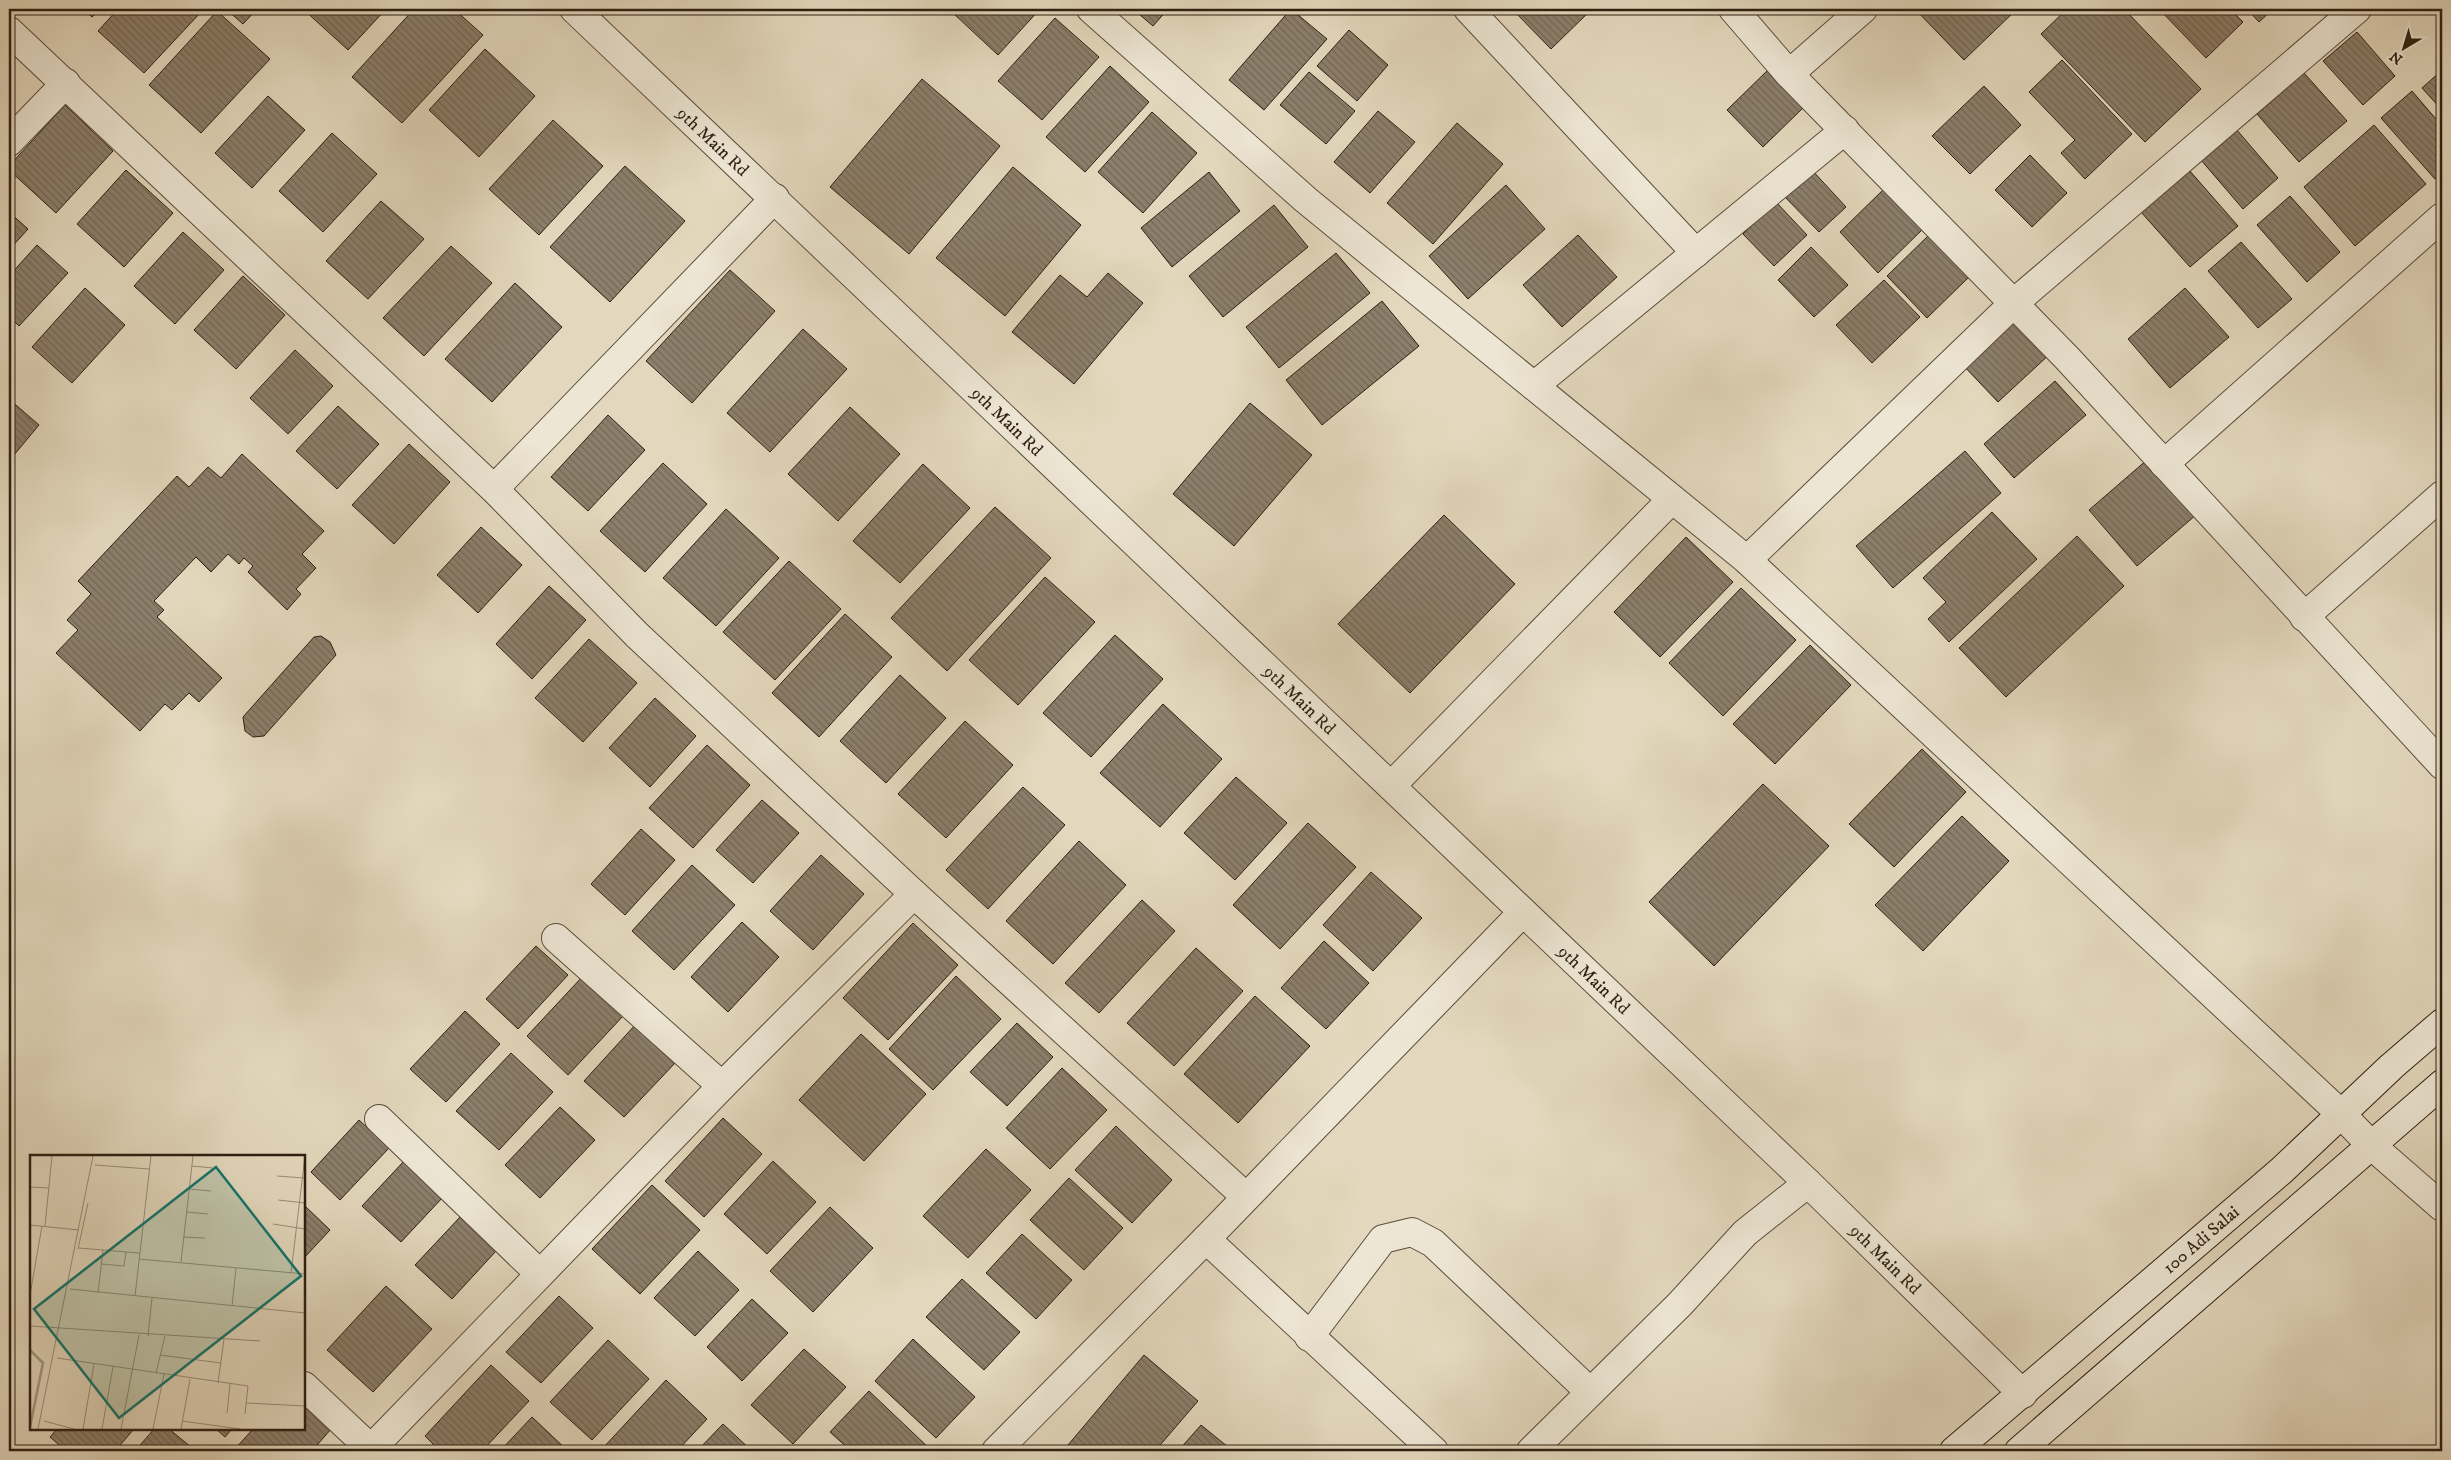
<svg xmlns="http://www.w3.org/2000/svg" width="2451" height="1460" font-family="'IM FELL DW Pica',serif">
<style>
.building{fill:url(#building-back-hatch);stroke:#2d1f13}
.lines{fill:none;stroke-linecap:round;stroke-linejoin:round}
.minor-casing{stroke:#5a4d3e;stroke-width:30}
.secondary-casing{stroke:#2d1f13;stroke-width:30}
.minor{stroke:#ede6d4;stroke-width:28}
.secondary{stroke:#ede6d4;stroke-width:28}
.labels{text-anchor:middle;stroke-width:4;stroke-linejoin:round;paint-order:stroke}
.street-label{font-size:18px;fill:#2d1f13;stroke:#ede6d4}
.inset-river{fill:none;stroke:#a59983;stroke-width:2.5}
.inset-road{fill:none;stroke:#9a8e79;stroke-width:1}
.view{fill:#0f766e;fill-opacity:0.15;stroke:#0f766e;stroke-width:2.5}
.inset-edge{fill:none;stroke:#2d1f13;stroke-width:2.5}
</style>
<defs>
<pattern id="building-back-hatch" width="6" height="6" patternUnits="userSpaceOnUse" patternTransform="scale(1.25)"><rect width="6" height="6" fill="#8c7f6b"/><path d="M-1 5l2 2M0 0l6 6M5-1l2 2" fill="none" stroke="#736757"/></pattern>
</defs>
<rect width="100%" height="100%" fill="#e3d8bd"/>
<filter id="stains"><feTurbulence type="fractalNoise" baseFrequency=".004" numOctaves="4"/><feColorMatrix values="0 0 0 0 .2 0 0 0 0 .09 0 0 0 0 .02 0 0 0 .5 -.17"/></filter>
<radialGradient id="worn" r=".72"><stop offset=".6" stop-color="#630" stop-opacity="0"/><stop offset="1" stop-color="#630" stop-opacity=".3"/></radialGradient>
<path class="building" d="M83,9H100L92,17Z
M118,9H200L202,11L144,73L98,31Z
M226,9H257L243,24Z
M303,9H386L348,50Z
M414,9H454L483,35L402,123L352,77Z
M959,9H1040L998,55L954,14Z
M1133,9H1168L1153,26Z
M1291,9L1327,39L1264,110L1229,80Z
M1512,9H1592L1551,49Z
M1915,9H2017L1964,60Z
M2067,9H2124L2201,89L2145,142L2041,34Z
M2159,9H2230L2243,22L2206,58Z
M2247,9H2273L2259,22Z
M217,11L270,59L201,133L149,85Z
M1055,18L1099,57L1042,120L998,81Z
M1349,30L1388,65L1357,101L1317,66Z
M2357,32L2395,76L2363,105L2323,61Z
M485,49L535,96L479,157L429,110Z
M2062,60L2132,134L2085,179L2061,153L2075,140L2029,92Z
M1110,66L1149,102L1085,172L1046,137Z
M1770,68L1806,105L1763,147L1727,110Z
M2442,70V110L2422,88Z
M1309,72L1355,111L1326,144L1280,105Z
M2304,73L2347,121L2299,162L2257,114Z
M922,79L1000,146L909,254L830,187Z
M1984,86L2021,125L1970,174L1932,136Z
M2412,91L2442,126V172L2435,179L2381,118Z
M268,96L305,130L252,188L215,153Z
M65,105L113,151L56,213L9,170V166Z
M1378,111L1415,142L1370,193L1334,162Z
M1152,112L1197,153L1143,213L1098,172Z
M553,120L603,166L539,235L489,189Z
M1457,123L1503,164L1433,244L1387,203Z
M2374,125L2426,184L2355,246L2304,187Z
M2236,129L2278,178L2243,209L2201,160Z
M332,133L377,174L323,232L279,191Z
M2030,155L2067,193L2032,227L1995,190Z
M625,166L685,221L610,302L550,247Z
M1013,167L1081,225L1005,316L936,258Z
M1811,169L1846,207L1819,232L1783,195Z
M126,170L173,213L124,267L77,224Z
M2189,170L2238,226L2190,267L2141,212Z
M1209,172L1240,211L1172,267L1141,228Z
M1506,185L1545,229L1468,299L1429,256Z
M1887,186L1926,226L1878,273L1840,232Z
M2290,196L2340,252L2307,282L2257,225Z
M381,201L424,239L368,299L326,261Z
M1776,202L1807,235L1774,266L1743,234Z
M1274,205L1308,247L1223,317L1189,276Z
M9,212L28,229L9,250Z
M183,232L224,270L175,324L134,286Z
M1578,235L1617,277L1562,327L1523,285Z
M1929,235L1969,277L1927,318L1887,276Z
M2241,242L2292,299L2258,328L2208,271Z
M37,245L68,273L19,326L9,316V276Z
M451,246L492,283L424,356L383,318Z
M1811,247L1848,285L1814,317L1778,280Z
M1336,253L1370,293L1279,368L1246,327Z
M730,270L775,311L692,403L646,361Z
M1108,273L1143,303L1074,384L1012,332L1060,275L1087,297Z
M243,276L285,315L236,369L194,330Z
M1884,280L1920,317L1872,363L1836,325Z
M515,283L562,327L492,402L445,359Z
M85,288L125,325L72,383L32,347Z
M2185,288L2229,337L2170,388L2128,339Z
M1382,301L1419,346L1322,425L1286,380Z
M2014,313L2051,353L1998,402L1961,363Z
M803,329L847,369L770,452L727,413Z
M295,350L333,386L288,434L250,398Z
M2055,381L2086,415L2014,478L1984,444Z
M9,399L39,425L9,461Z
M1250,403L1312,455L1234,546L1173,494Z
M338,406L379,444L337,489L296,451Z
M850,407L900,454L838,521L788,474Z
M608,415L645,450L588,511L551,477Z
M409,444L450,482L394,544L352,505Z
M1965,451L2001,493L1893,588L1856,546Z
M242,454L324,531L302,554L316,568L296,589L301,594L287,610L248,572L253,566L244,558L239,564L228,554L211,572L196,557L154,601L164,610L157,617L222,678L199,702L189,693L172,710L165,704L140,731L56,653L78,630L67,620L91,594L78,581L177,476L189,487L208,467L221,478Z
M2148,459L2197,514L2137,566L2089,510Z
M663,463L707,504L645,572L600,531Z
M923,464L970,508L900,583L853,541Z
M995,507L1051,558L947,671L891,618Z
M726,509L779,558L716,626L663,578Z
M1992,512L2037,559L1949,642L1928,619L1946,602L1923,578Z
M1444,515L1515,584L1410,693L1338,624Z
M481,527L522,565L478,613L437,575Z
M2077,536L2124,586L2006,697L1959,648Z
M1686,537L1733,582L1660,657L1614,612Z
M789,561L841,609L775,680L723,632Z
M1045,577L1095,622L1018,705L969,660Z
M549,586L586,620L532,679L496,644Z
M1741,588L1796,640L1723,716L1669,663Z
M845,614L892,657L819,737L772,693Z
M1115,635L1163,679L1091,757L1043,713Z
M321,636L330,642L336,655L264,736L253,737L245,731L243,717L314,637Z
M589,639L637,683L583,742L535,698Z
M1810,645L1851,685L1775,764L1733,724Z
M900,675L946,718L886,783L840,741Z
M655,698L696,736L650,787L609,748Z
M1163,704L1222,759L1160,827L1100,773Z
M965,721L1013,765L946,838L898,794Z
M707,745L750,785L693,848L649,808Z
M1922,749L1966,792L1894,867L1849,824Z
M1236,777L1287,823L1235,880L1184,833Z
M1763,784L1829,846L1714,966L1649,902Z
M1023,787L1065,825L988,909L946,870Z
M762,800L799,833L753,883L716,850Z
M1962,816L2009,861L1923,951L1875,905Z
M1308,823L1356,867L1280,949L1233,905Z
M641,829L675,860L625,915L591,884Z
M1079,841L1126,885L1053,964L1006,921Z
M821,855L864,894L813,950L770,911Z
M692,865L735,905L674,970L632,931Z
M1371,872L1422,918L1373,971L1323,925Z
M1142,900L1175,931L1099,1013L1065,983Z
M742,922L779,957L728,1012L691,977Z
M913,923L958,965L888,1040L843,998Z
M1324,941L1369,983L1326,1029L1281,988Z
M536,946L568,975L518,1029L486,999Z
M1196,948L1243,991L1174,1066L1127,1023Z
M583,976L624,1015L568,1075L527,1036Z
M956,976L1001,1019L933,1090L889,1049Z
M1255,996L1310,1046L1238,1123L1184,1074Z
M465,1011L500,1044L446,1102L410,1069Z
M1017,1023L1053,1057L1007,1106L970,1072Z
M636,1024L676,1062L624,1117L584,1081Z
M861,1034L926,1094L864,1161L799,1100Z
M511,1053L553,1092L499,1150L456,1111Z
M1062,1068L1107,1110L1050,1169L1006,1128Z
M560,1107L595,1140L540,1198L505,1165Z
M723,1118L762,1154L704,1217L665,1181Z
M359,1120L389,1148L340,1200L311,1172Z
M1116,1126L1172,1180L1132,1223L1075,1170Z
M986,1149L1031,1190L968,1258L923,1216Z
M405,1160L444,1196L401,1242L362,1206Z
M773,1161L816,1202L767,1254L724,1214Z
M1069,1178L1123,1228L1084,1270L1030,1220Z
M652,1185L700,1230L640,1294L592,1249Z
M304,1205L330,1230L304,1258Z
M830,1207L873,1248L813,1312L770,1271Z
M461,1216L497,1250L452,1299L415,1265Z
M1022,1234L1072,1280L1036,1319L986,1273Z
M698,1251L739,1290L695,1336L654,1298Z
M962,1279L1020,1332L984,1370L926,1317Z
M386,1286L432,1329L373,1392L327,1350Z
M559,1296L593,1328L541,1383L506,1352Z
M752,1299L788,1333L742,1381L707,1347Z
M913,1339L975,1397L936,1438L875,1381Z
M608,1340L649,1379L592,1440L550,1402Z
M804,1349L846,1387L793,1444L751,1405Z
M1144,1355L1198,1401L1155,1451H1076L1068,1445Z
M491,1365L529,1401L482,1451H440L425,1436Z
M666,1380L707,1419L677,1451H604L602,1449Z
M869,1391L930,1449L928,1451H851L830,1432Z
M304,1406L331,1429L312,1451H233L253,1429H304Z
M532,1417L568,1451H500Z
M723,1424L752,1451H697Z
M1201,1425L1233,1451H1178Z
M57,1429H134L115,1451H66L50,1437Z
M154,1429H169L196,1451H135Z
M216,1429H232L225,1437Z"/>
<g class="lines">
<defs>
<g id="minor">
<path id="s1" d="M574,9L1808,1183L2023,1394"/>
<path d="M1091,9L1306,200L1747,560L2341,1114L2372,1146L2442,1207"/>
<path d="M1468,9L1696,253"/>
<path d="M1733,9L1789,74L2067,358L2442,765"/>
<path d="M9,31L494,489L637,635L914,894L1245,1196"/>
<path d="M1789,74L1863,9"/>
<path d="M9,142L66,83"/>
<path d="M1534,386L1845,130"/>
<path d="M2164,464L2442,217"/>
<path d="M494,489L775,198"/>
<path d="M1747,560L2014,303L2357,9"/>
<path d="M2304,617L2442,495"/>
<path d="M1391,786L1672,499"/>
<path d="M556,938L722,1086"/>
<path d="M379,1119L540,1274"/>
<path d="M1206,1239L1434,1451"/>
<path d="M1309,1337L1383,1239L1412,1232L1433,1243L1589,1391"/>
<path d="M304,1386L371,1449"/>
<path d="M369,1451L722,1086L914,894"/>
<path d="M996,1451L1206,1239L1523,912"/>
<path d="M1531,1451L1680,1304L1745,1233L1808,1183"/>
</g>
<g id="secondary">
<path id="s2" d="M1954,1451L2281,1171L2392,1066L2442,1023"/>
<path d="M2019,1451L2442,1084"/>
</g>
</defs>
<use href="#minor" class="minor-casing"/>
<use href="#secondary" class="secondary-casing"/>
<use href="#minor" class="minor"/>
<use href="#secondary" class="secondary"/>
</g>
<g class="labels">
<g class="street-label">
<text dy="6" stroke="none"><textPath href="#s1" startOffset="192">9th Main Rd</textPath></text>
<text dy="6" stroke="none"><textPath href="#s1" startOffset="598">9th Main Rd</textPath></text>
<text dy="6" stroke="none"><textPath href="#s1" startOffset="1002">9th Main Rd</textPath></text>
<text dy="6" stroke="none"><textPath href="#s1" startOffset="1408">9th Main Rd</textPath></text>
<text dy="6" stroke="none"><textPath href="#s2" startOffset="325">100 Adi Salai</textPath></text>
<text dy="6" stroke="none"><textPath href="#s1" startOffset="1812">9th Main Rd</textPath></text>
</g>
</g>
<g transform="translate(30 1155)">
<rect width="275" height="275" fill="#e3d8bd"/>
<path class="inset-river" d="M0,195L13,208L0,272"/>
<path class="inset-road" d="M65,10L119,14M162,11L183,13M247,21L274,23M0,32L19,33M159,34L181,36M248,45L275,48M157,57L178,59M243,69L275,74M0,70L49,75M15,71L22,1M154,82L175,83M49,93L109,98M48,94L58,48M109,104L275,119M151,107L163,1M72,109L94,111L96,97M261,118L275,1M40,134L275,158M68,138L73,95M0,140L12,71M105,141L121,1M202,151L206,113M0,171L230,186M118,181L122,143M130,200L191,208M27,203L218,231L215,259M126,218L135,181M188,228L194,184M217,248L275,251M197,258L200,229M14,266L44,274M152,266L210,274M8,274L63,1M53,274L64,209M72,274L83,212M91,274L109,180M123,274L134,219M151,274L160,224"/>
<path class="view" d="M186,12L271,121L89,263L4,154Z"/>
<rect width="275" height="275" class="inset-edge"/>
</g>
<rect width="2451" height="1460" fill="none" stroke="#e3d8bd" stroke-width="30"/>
<rect x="10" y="10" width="2431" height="1440" fill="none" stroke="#2d1f13" stroke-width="2.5"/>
<rect x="15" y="15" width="2421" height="1430" fill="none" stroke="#2d1f13"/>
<g transform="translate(2404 48) rotate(218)" stroke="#ede6d4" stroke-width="4" paint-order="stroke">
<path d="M0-4L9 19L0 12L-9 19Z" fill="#2d1f13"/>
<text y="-8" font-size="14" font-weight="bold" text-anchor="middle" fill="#2d1f13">N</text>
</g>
<rect width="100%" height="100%" filter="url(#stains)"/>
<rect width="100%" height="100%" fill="url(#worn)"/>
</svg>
